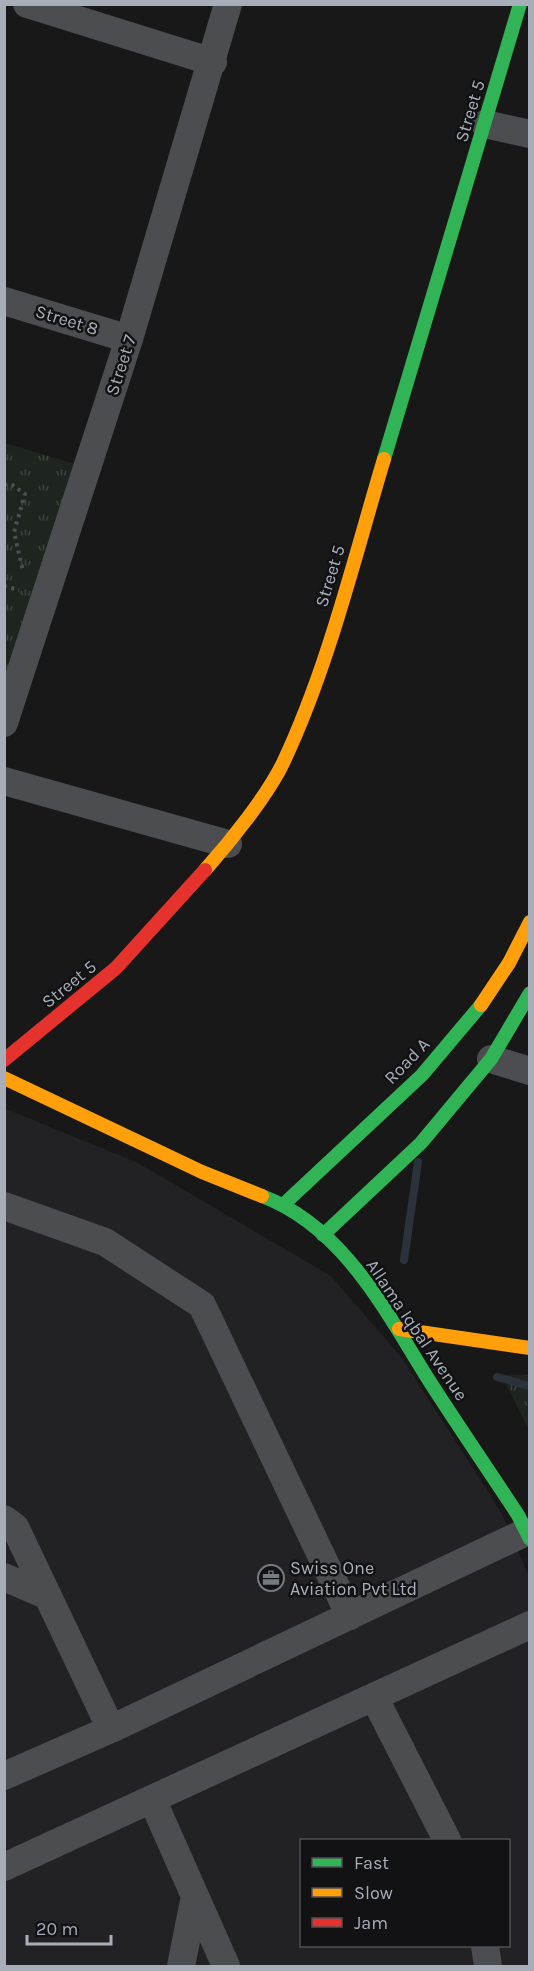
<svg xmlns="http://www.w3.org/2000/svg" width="534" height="1971" font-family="Karla,sans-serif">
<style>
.built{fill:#222224;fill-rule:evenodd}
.grass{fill:url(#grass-tufts)}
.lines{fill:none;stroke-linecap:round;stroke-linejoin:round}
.stream{stroke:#2a333b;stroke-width:8}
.path{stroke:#4e4f53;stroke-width:4;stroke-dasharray:3 4.5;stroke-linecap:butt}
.street{stroke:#4c4d51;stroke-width:28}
.fast{stroke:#30b455;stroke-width:14}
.slow{stroke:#ff9f0a;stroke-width:14}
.jam{stroke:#e5322d;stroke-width:14}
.labels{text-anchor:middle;stroke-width:5;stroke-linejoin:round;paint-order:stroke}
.street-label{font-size:18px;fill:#a8aeb9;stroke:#121214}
.poi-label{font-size:18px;fill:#a8aeb9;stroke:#121214;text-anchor:start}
</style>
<defs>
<pattern id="grass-tufts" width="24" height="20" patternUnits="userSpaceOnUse" patternTransform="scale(1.5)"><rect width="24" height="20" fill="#1e251f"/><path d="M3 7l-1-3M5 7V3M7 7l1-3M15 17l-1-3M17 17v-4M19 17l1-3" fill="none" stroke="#3c423d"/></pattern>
</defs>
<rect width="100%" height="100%" fill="#181818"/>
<path class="built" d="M4,1108L138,1163L331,1276L402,1358L501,1512L529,1576V1966H5ZM302,1840H508V1946H302Z"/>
<path class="grass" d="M5,443L81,466L5,704Z
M502,1375H529V1430Z"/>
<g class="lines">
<path class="stream" d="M404,1260L418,1162
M497,1377L530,1386"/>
<path class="path" d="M4,484L12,485L25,494L14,532L23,571
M4,586L19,590"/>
<path class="street" d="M27,4L213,62
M485,124L530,134
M4,301L129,339
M4,723L129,339L228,4
M4,781L228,844
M491,1059L530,1071
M4,1206L105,1242L202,1305L350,1616
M4,1519L15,1527L111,1729
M4,1577L48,1596
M374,1697L447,1840
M4,1776L111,1729L526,1532
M152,1799L226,1966
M4,1867L530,1625
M485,1946L488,1966
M181,1966L195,1896"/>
<path class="fast" d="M384,459L520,4
M262,1196C344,1227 386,1312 430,1382C459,1427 489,1471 518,1515L530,1539
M284,1204L422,1075L481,1005
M323,1235L421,1143L491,1059L530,993"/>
<path class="slow" d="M205,870C230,842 267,796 283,763C328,668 354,559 384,459
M481,1005L509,963L530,922
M4,1078L202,1172L262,1196
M399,1329L530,1348"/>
<path class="jam" d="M4,1060L116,968L205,870"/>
</g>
<defs>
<symbol id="office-ring" viewBox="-11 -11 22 22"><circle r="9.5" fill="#121214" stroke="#767a81" stroke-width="1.5"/><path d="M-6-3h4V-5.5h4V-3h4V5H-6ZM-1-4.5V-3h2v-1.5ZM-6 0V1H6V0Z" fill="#767a81"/></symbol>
</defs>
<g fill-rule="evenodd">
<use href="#office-ring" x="256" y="1563" width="30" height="30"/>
</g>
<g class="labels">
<g class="street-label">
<text transform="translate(470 111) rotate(-73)" y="6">Street 5</text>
<text transform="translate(67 320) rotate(17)" y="6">Street 8</text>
<text transform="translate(121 365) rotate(-72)" y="6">Street 7</text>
<text transform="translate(330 576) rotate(-73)" y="6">Street 5</text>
<text transform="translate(69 984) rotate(-39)" y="6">Street 5</text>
<text transform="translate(407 1061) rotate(-46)" y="6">Road A</text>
<text transform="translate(417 1330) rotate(56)" y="6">Allama Iqbal Avenue</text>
</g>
<g class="poi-label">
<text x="290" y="1574">Swiss One<tspan x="290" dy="21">Aviation Pvt Ltd</tspan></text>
</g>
</g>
<rect width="534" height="1971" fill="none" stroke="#a8aeb9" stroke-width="12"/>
<rect x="300" y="1839" width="210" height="108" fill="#121214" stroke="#4e5056" stroke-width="1.5"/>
<rect x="312" y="1858" width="30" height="9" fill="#30b455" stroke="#4e5056" stroke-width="1.5"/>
<text x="354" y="1869" font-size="18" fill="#a8aeb9">Fast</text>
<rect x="312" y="1888" width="30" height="9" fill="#ff9f0a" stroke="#4e5056" stroke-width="1.5"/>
<text x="354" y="1899" font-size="18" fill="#a8aeb9">Slow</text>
<rect x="312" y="1918" width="30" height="9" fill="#e5322d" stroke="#4e5056" stroke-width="1.5"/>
<text x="354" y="1929" font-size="18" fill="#a8aeb9">Jam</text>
<path d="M27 1935v9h84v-9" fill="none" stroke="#a8aeb9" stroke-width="3"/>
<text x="36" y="1935" font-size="18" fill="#a8aeb9" stroke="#121214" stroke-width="4.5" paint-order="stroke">20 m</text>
</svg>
